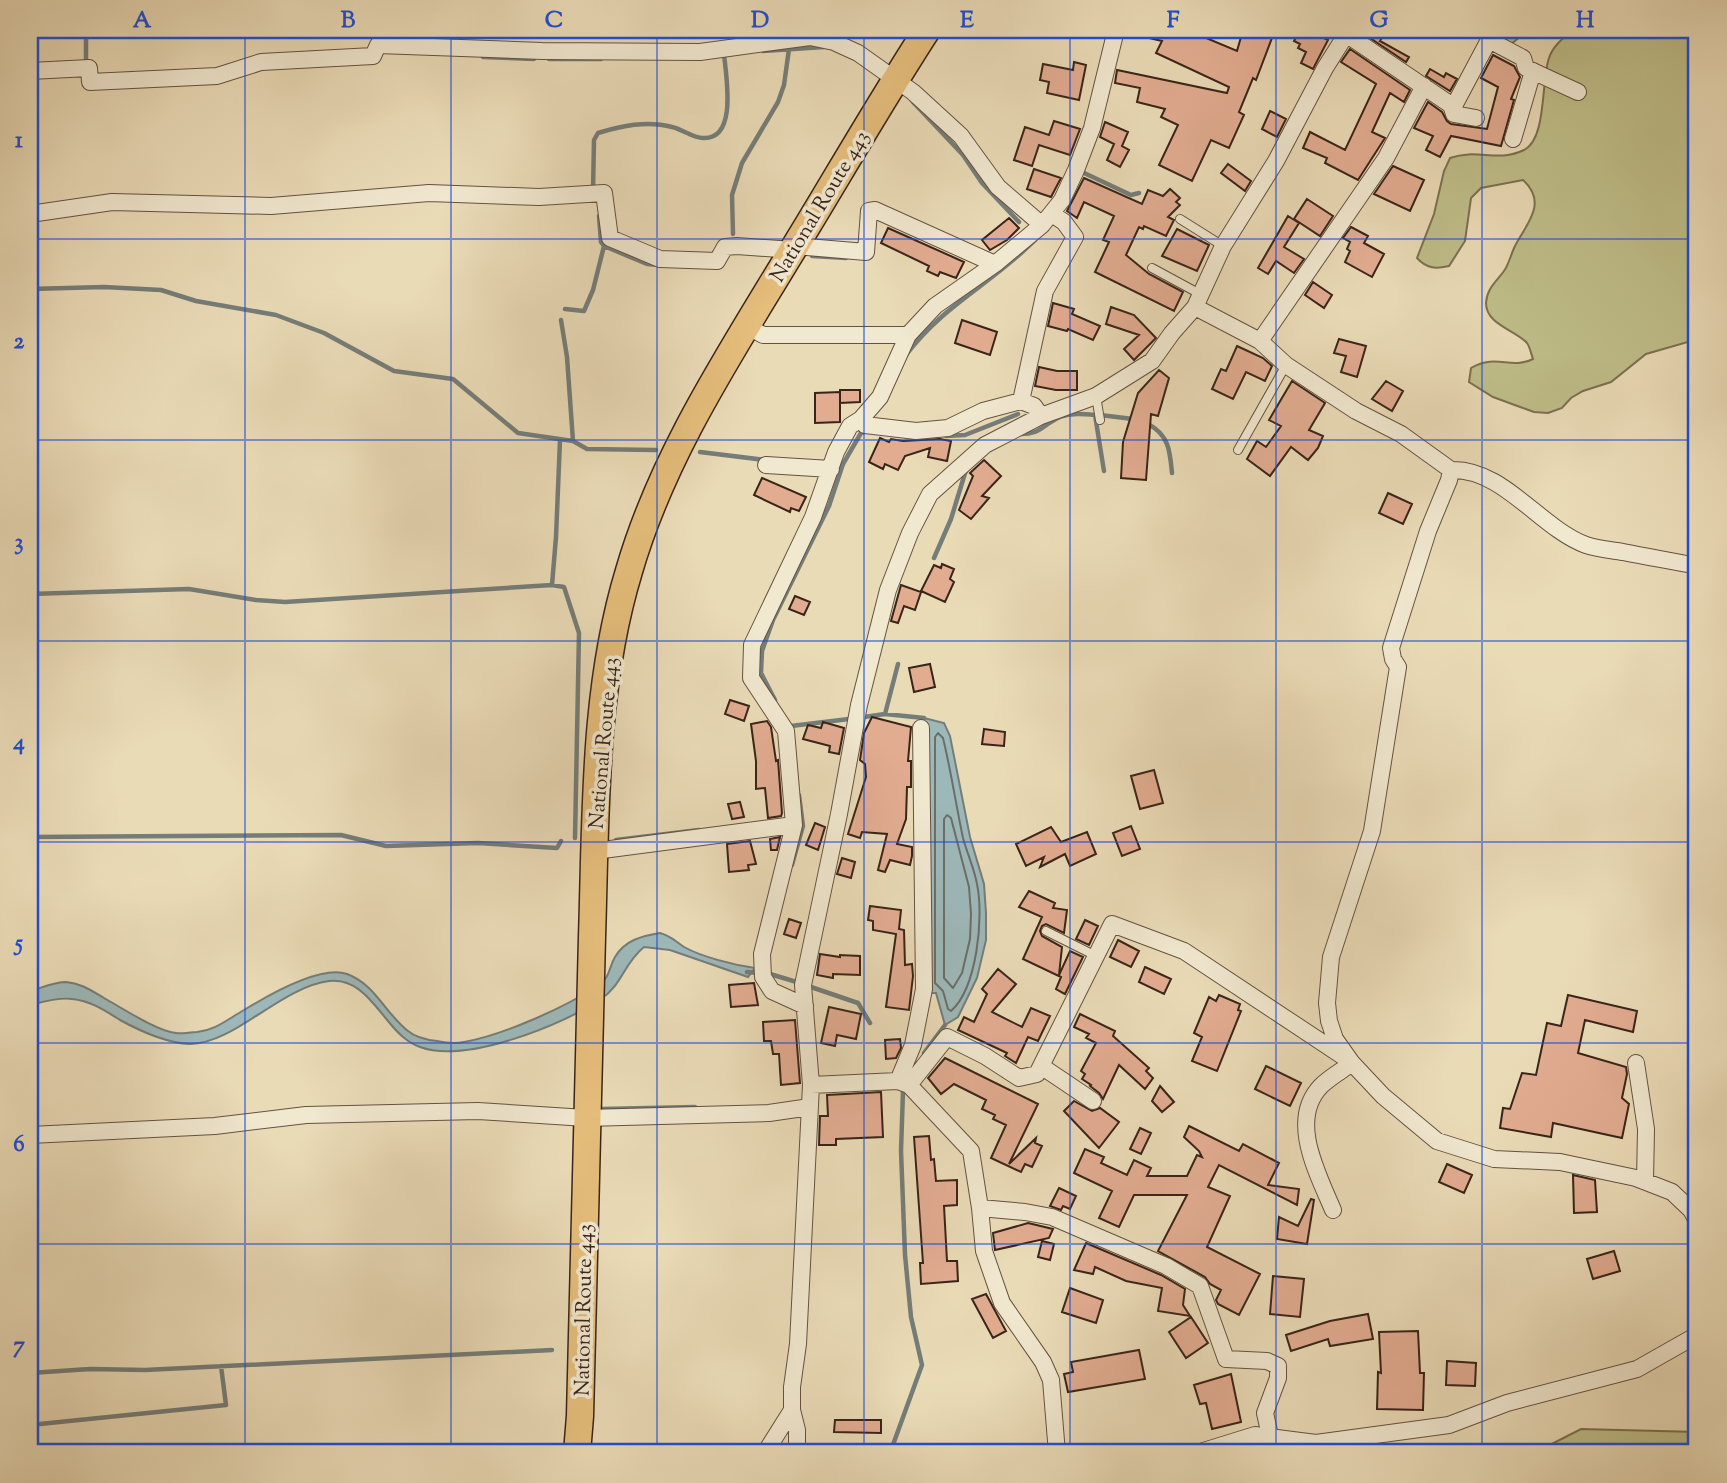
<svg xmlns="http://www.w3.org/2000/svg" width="1727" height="1483" font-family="'Sorts Mill Goudy',serif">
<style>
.green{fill:#bfbe89;stroke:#7c7151;stroke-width:2}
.water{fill:#9db8b9;stroke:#757d79;stroke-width:2}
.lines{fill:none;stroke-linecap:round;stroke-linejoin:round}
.shore{stroke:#6b6e69;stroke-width:2}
.stream{stroke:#757d79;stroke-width:4.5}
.building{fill:#e2ac91;stroke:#392419;stroke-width:2}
.service-casing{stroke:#655240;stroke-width:10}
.minor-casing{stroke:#655240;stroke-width:18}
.trunk-casing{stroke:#392419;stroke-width:29}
.service{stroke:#f1e8d0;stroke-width:8}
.minor{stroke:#f1e8d0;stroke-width:16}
.trunk{stroke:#e5be7c;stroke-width:26}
.grid{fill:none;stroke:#1d4ed8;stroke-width:2;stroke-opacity:0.55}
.labels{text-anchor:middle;stroke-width:7;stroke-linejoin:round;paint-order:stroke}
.street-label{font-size:21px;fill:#392419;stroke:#f1e8d0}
.neatline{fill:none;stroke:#1d4ed8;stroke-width:2.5}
.grid-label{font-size:23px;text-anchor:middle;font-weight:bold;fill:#1d4ed8}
</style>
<rect width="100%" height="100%" fill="#eadbb7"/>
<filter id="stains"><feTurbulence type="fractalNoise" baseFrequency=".00286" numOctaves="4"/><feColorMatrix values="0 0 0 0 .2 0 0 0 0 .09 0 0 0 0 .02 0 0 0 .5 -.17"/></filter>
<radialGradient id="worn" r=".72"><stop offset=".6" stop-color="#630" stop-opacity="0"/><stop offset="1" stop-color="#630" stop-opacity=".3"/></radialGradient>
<path class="green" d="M1495,30H1529L1511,44Z
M1573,30H1697V327L1688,342L1646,354L1611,382L1583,391L1571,398L1562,408L1548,413L1534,412L1493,397L1469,382L1471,368C1497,353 1510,370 1533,359C1531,354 1530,347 1527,343C1516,330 1486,325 1486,303C1487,288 1496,282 1504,271C1509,264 1511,254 1515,246C1527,223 1548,203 1523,180L1481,188L1471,198L1465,241L1449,266C1436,269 1427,269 1417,258L1434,214L1444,171L1450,158C1478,148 1497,163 1524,150C1547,139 1541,80 1549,58C1553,46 1563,38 1573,30Z
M1581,1429L1697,1432V1453H1534Z"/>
<path class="water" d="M924,718L944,723L950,736L970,837L984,884L986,913V940L977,978L958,1017L945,1025L936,993H928Z
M660,933C671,936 675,941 684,947C702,957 734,965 755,968L748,977L670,950L644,947C624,963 622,985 601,999C563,1025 465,1064 420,1047C406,1042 397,1032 388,1021C372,1002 357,978 329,981C281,987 234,1044 190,1044C166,1043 140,1031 120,1020C104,1010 91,1001 72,999C59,997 42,1002 30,1005V991C41,988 54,982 66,982C81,983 92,991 104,998C122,1008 157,1031 176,1033C182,1034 190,1032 197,1032C216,1030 228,1019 244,1010C267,996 321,965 347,974C375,984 385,1013 408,1031C415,1037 428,1040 437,1041C446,1043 455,1044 464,1042C503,1035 567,1007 600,984C610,977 609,967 615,957C625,940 642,936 660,933Z"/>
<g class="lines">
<path class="shore" d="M938,733L943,738C951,771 956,805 963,838C967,853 974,868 977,884C984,917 977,988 951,1011L948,1009L943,991L935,983V737Z
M947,815L951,818L969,887L971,914L970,939L962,973L953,988L944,978V819Z"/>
<path class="stream" d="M86,30V64
M763,51L824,47
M483,57L534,59
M549,59H601
M913,102L963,155L982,183L1019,222
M1082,172L1131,195L1139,193
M593,191L594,140L598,133C621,126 647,120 672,127C682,129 693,138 703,138C738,140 726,76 724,54
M733,234L732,195L742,163L778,102L784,85L789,49
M604,246L647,264L658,265
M812,256L846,258
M30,289L104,287L161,290L196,301L276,315L324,333L394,371L453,379L518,433L573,441L587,449L656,450
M565,309L584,311L593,290L604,246L601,242L599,216
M561,320L567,357L573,441
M906,355C943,305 993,283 1035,240
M1100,415L1133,419
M1148,424C1169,435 1170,451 1172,473
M1018,434C1041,435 1042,425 1060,417C1071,413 1083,414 1095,415L1104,471
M946,436L965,435L1018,414
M700,452L765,460
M934,558L951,519L966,470
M552,585L556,537L560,440
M30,594L189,589L256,600L285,602L552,585L564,587L579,633L575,838
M775,700L761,673L762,651L773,620L829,506L843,464L861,433L867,431
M885,714L898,664
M864,717L885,714L924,718
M791,726L849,719
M30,837L341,835L386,846L478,843L557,848L561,841
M616,840L699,830
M792,865L803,826L799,795
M747,972L770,974L800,983
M808,986L858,1003L870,1023
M924,1053L945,1025
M601,1109L695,1107
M30,1373L90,1369L145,1370L552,1350
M30,1425L226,1405L221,1366
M890,1453L922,1365L911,1317L905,1255L901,1151L903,1091"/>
</g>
<path class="building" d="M1137,30H1202L1199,35L1237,51L1243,30H1275L1256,80L1253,78L1239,112L1244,115L1229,148L1211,140L1192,181L1159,165L1178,125L1161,117L1165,109L1137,102L1140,88L1115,83L1117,70L1227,93L1229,87L1156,53L1162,41L1136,35Z
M1300,30H1307L1328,40L1313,69L1301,63L1306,52L1298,48L1300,44L1294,41Z
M1366,30H1386L1380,41L1409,57L1406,62L1364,34Z
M1350,49L1410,90L1404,102L1390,93L1372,132L1385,138L1358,180L1325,163L1327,158L1303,148L1310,132L1345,150L1376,84L1341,62Z
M1493,55L1514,66L1520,77L1511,99L1514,100L1501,146L1451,136L1440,157L1426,150L1433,136L1414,128L1428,102L1442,112L1447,121L1451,124L1487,129L1498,87L1481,78Z
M1074,62L1086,65L1079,100L1047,93L1049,82L1040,80L1043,64L1073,70Z
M1430,69L1444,77L1446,73L1457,79L1450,91L1426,76Z
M1270,111L1286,119L1277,137L1262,129Z
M1054,121L1080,129L1070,155L1039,145L1032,166L1014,160L1025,127L1049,135Z
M1105,122L1128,132L1122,146L1129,150L1120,167L1107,160L1114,144L1100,137Z
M1228,164L1251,181L1245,191L1221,173Z
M1393,166L1424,180L1410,211L1374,194Z
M1034,169L1061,178L1051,197L1027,189Z
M1084,178L1142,204L1148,190L1163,196L1170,189L1180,198L1176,202L1180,205L1168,217L1174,220L1166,236L1144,226L1143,229L1139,227L1126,255L1149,274L1183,292L1174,311L1095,272L1109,242L1103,240L1114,216L1084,202L1077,218L1067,211Z
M1307,199L1333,216L1320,236L1294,219Z
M1288,216L1299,223L1284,247L1304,259L1294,273L1276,261L1268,274L1258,268Z
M1009,218L1019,228L1007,240L990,250L982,240Z
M1351,227L1368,236L1364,243L1384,254L1372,277L1345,262L1350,251L1347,249L1350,242L1343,238Z
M888,228L964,262L956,278L940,272L938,276L927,271L929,266L881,243Z
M1177,229L1209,245L1197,271L1162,256Z
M1313,282L1332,295L1324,308L1305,295Z
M1053,303L1074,309L1072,314L1100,326L1093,340L1068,329L1067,331L1048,326Z
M1111,307L1134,315L1156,338L1134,360L1124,349L1139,335L1106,324Z
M962,320L997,332L990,355L955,343Z
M1339,339L1366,346L1357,377L1341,372L1346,356L1334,353Z
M1237,346L1263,358L1272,366L1265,381L1246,372L1233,399L1212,389L1221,369L1226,371Z
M1039,367L1057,371H1077V390H1056L1035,386Z
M1159,370L1169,378L1158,416L1151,414L1146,480L1121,478L1123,442L1138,393Z
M1292,381L1325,403L1309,430L1323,436L1318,448L1308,460L1291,447L1270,476L1247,459L1257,441L1266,447L1281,426L1269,420Z
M1386,381L1403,391L1392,411L1372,399Z
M840,390H860V402L840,403Z
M840,392V422L815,423V393Z
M880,438L889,442L891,439L903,441L940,439L951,441L947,461L928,457L930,448L905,456L898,470L885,464L883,469L869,462Z
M984,460L1001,476L982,496L989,498L971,519L959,510L973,476L970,473Z
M762,478L806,497L799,511L791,508L790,512L754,495Z
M1388,493L1412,504L1403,524L1379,513Z
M942,564L954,569L950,579L954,582L945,602L921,591L934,565L941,568Z
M901,585L921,592L915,610L904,606L898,623L891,621Z
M795,596L810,602L804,615L789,609Z
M930,664L935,687L914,692L909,668Z
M730,700L749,706L744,721L725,714Z
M872,717L911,727L908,761H911V787H907L906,819L897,844L912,847V856L910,865L890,860L885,872L878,870L887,834L862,832L860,838L848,834L866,777L865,764L860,760L864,733Z
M767,721L771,727L776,761L778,760L782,813L781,816L768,818L765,788L756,789V761L751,724Z
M823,722L844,728L839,754L829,752L830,746L803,739L808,725L821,728Z
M984,729L1005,732L1004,746L982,744Z
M1154,770L1163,803L1140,809L1131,776Z
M740,802L744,817L732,819L728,804Z
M815,823L825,827L818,850L806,845Z
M1131,826L1140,849L1122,856L1113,833Z
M1051,827L1061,842L1087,832L1096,854L1070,866L1065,854L1040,867L1044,857L1026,866L1016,844Z
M780,837L777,850H771L770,839Z
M750,841L756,864L748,865L749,870L729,872L727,844Z
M842,858L855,862L851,878L837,874Z
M1029,891L1055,903L1053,908L1067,910L1064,933L1046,924L1042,926L1040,931L1042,936L1062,947L1059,975L1070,951L1083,957L1065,994L1056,989L1061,977L1023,959L1042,917L1019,907Z
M870,906L901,910L899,929L904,930L905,965L912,964L913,976L909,1010L886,1007L896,934L873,930V921L868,920Z
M789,919L801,923L796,938L784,934Z
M1085,920L1098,926L1089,945L1076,939Z
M1118,940L1139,951L1131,967L1110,957Z
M820,954L840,957V955L860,956V975L833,974V978L817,975Z
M1145,967L1171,979L1164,994L1139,982Z
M998,969L1016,984L992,1012L1022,1027L1031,1008L1050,1016L1038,1041L1028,1037L1016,1063L1005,1056L1007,1053L958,1030L964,1017L974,1022L987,994L982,989Z
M754,983L758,1005L731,1007L729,985Z
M1219,995L1240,1004L1238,1010L1241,1011L1217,1071L1192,1061L1202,1037L1194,1033L1209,997L1216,1001Z
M1568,995L1637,1011L1633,1032L1585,1020L1578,1053L1626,1067L1627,1074L1622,1098L1629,1104L1622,1138L1553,1123L1551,1137L1500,1128L1503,1108L1510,1109L1522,1073L1536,1075L1547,1023L1561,1026Z
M829,1007L861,1014L856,1039L837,1035L835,1046L821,1043Z
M1080,1014L1115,1031L1113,1036L1149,1068L1146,1071L1153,1078L1145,1089L1119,1065L1103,1099L1099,1093L1090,1086L1091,1085L1082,1079L1085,1074L1081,1071L1096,1043L1086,1038L1089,1034L1074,1027Z
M795,1020L800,1083L781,1085L779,1054H773L771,1041H764L763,1022Z
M900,1039L901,1048L896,1058L886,1059L885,1040Z
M945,1058L1038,1104L1009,1164L1036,1138L1035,1143L1042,1146L1032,1167L1025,1164L1021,1172L991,1158L1006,1125L993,1119L995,1115L982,1109L986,1100L954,1084L941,1094L928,1078Z
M1266,1066L1301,1083L1290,1106L1255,1089Z
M1160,1086L1174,1102L1162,1112L1152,1101Z
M881,1092L883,1137L836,1139V1145H819L820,1116H828L827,1095Z
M1074,1101L1092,1111L1100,1108L1119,1122L1099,1148L1064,1111Z
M1189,1126L1239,1151L1243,1144L1279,1163L1268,1185L1299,1189L1297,1205L1219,1165L1208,1187L1230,1196L1207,1247L1260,1274L1239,1315L1218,1304L1216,1300L1221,1290L1210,1284L1205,1277L1158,1251L1187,1195H1134L1119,1227L1099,1218L1112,1191L1074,1173L1085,1149L1104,1157L1101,1163L1127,1175L1134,1160L1151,1168L1147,1176H1187L1197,1155L1202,1157L1199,1151L1184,1137Z
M1140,1128L1151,1133L1141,1154L1130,1149Z
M929,1136L931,1160L934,1159L936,1181L957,1180V1205L944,1206L947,1261H957L958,1281L921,1284L920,1263H923L914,1137Z
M1447,1164L1472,1175L1464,1193L1439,1182Z
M1573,1175L1595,1180L1597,1212L1574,1213Z
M1059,1188L1076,1196L1070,1209L1063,1206L1061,1210L1050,1206Z
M1311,1199L1314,1200L1307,1244L1277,1239L1279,1217L1298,1226Z
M1028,1223L1053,1229L1049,1238L995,1250L993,1233Z
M1042,1241L1054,1244L1050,1260L1038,1257Z
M1086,1243L1161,1275L1185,1289L1183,1305L1190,1316L1158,1311L1162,1288L1126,1281L1095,1267L1093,1274L1074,1270Z
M1614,1251L1620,1271L1593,1279L1587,1259Z
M1273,1276L1304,1279L1300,1317L1270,1314Z
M1070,1288L1103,1300L1096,1323L1062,1312Z
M986,1294L1006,1331L993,1338L972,1299Z
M1368,1314L1373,1339L1330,1346L1328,1339L1291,1351L1286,1335L1330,1321Z
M1191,1317L1208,1343L1186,1358L1169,1332Z
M1418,1331L1420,1373H1424L1423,1410L1377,1409L1378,1372L1381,1373L1379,1332Z
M1139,1350L1145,1379L1068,1392L1064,1374L1073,1372L1071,1362Z
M1447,1361L1476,1363L1475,1386L1446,1385Z
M1231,1374L1241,1422L1212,1429L1206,1403L1200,1404L1194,1385Z
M835,1420H881V1433L834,1432Z"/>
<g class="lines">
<defs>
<path id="service" d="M1180,219L1223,246
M1152,268L1200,294
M1096,396L1100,420
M1238,450L1286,365
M1046,931L1096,956"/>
<path id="minor" d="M1346,34L1451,105L1454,114L1476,118
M30,71L89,68L90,82L217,76L261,62L373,56L378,45L542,51L700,52L810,37L834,42L858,53L913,92L961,136L998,187L1042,225
M1451,105L1455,104L1489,40L1523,58L1526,68L1578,92
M1513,139L1533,71
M30,214L112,202L271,206L429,193L539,197L604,193L610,238L660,259L717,261L725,247L737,246L793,250
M795,246L866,252L869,211L875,210L995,264
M1195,307L1260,341L1286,365L1356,411L1401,434L1451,470L1449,480L1428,531L1391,648L1393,659L1398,667L1372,831L1331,957L1327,1003L1329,1021L1335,1039L1352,1063L1383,1096L1437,1141L1494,1159L1560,1162L1636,1178L1672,1192L1691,1210L1697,1221
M747,326L763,335H908
M1260,341L1386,158L1424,86
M1041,416L1034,406L1021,401L1045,291L1075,237L1064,222L1052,214
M861,419L865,425L916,431L948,428L983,411L1021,401
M766,465L831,469
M1451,470C1503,468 1540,528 1586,545C1597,549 1611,550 1623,552C1648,557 1672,561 1697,566
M595,851L794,825
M805,1006L772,991L763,977L762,954L794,825L786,731L751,678L752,645L813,517L836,452L850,426L861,419L880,397L908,335L935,306L995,264L1042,225L1062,200L1076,170L1092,128L1116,30
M1636,1063L1646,1129L1645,1181
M1041,1066L1093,1101
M898,1081L913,1045L924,989L921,728
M811,1085L898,1081L909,1085L971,1151L980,1208L1025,1212L1052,1217L1166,1266L1200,1286L1226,1359L1267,1361L1278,1366V1378L1265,1413L1270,1436
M909,1085L947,1037L985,1056L1019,1078L1037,1074L1112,924L1184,951L1344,1057
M30,1135L215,1126L306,1115L478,1111L586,1118L769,1113L810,1107
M980,1208L984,1251L1002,1303L1043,1362L1051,1380L1057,1453
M1333,1210C1318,1174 1288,1120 1321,1086C1330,1077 1343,1070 1352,1063
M792,1410L797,1430V1453
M765,1453L792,1410V1387L798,1344L811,1085L803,985L839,814L859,705L888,590L910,533L930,494L985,445L1041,416L1096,396L1152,361L1172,333L1195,307L1223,246L1276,161L1325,68L1349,30
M1197,1453L1255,1435L1316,1443L1449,1425L1507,1403L1637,1369L1697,1335"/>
<path id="trunk" d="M577,1453L580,1416C584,1257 588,1097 592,937C596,815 593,689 629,571C662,457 728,357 789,256C835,181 879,104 927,30"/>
</defs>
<use href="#service" class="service-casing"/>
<use href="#minor" class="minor-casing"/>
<use href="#trunk" class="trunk-casing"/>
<use href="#service" class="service"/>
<use href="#minor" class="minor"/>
<use href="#trunk" class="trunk"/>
</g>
<path class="grid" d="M245,30V1453M451,30V1453M657,30V1453M864,30V1453M1070,30V1453M1276,30V1453M1482,30V1453M30,239H1697M30,440H1697M30,641H1697M30,842H1697M30,1043H1697M30,1244H1697"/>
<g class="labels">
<g class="street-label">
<text transform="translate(819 206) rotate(-59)" y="7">National Route 443</text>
<text transform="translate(603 743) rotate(-85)" y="7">National Route 443</text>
<text transform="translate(583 1310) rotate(-89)" y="7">National Route 443</text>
</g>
</g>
<rect width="1727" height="1483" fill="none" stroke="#eadbb7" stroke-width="77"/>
<rect x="38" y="38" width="1650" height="1406" class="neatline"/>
<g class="grid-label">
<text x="142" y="27">A</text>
<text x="348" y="27">B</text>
<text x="554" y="27">C</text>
<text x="760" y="27">D</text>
<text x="967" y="27">E</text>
<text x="1173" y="27">F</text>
<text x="1379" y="27">G</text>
<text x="1585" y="27">H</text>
<text x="19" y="147">1</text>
<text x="19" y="348">2</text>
<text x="19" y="549">3</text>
<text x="19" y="749">4</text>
<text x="19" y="950">5</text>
<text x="19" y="1151">6</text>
<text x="19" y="1352">7</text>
</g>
<rect width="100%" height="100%" filter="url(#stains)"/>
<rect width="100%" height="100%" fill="url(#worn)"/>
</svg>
